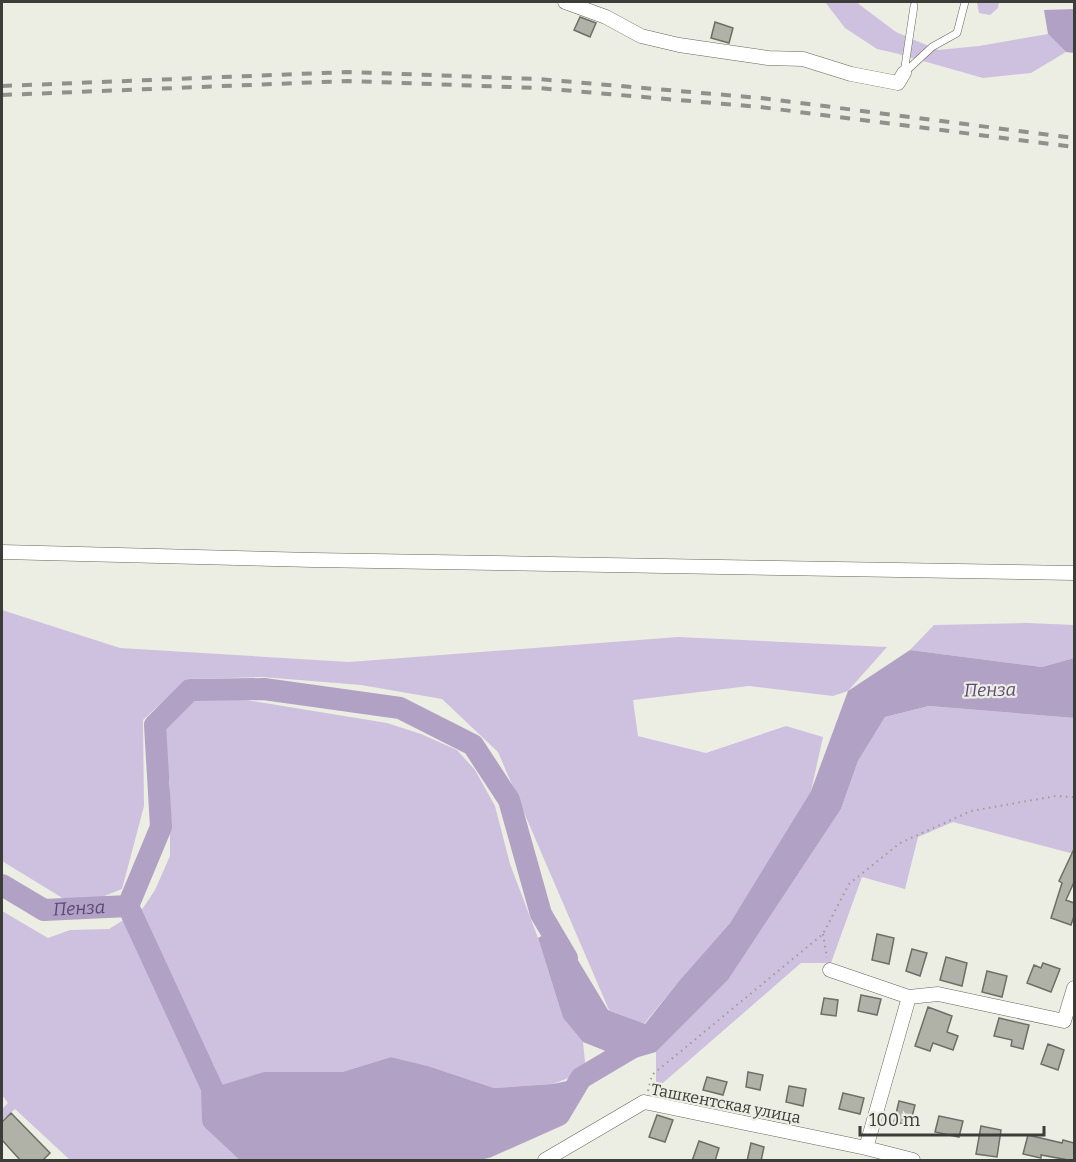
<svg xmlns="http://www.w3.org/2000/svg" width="1076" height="1162" font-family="Bitter,serif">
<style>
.green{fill:#cec0df}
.water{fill:#b1a1c5}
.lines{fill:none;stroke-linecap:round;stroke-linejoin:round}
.river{stroke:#b1a1c5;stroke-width:22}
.building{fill:#b0b2a8;stroke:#6d6e65;stroke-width:1.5}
.service-casing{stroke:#65665d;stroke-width:8}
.minor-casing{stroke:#65665d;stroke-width:15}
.path{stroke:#9c9d95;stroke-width:2;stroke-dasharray:1.5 4.5;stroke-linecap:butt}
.service{stroke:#fff;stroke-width:7}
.minor{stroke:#fff;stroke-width:14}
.rail{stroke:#90918a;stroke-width:4;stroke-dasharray:10 10;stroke-linecap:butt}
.labels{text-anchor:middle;stroke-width:4.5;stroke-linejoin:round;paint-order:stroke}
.street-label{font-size:16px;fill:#3c3c38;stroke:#eceee3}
.water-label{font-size:18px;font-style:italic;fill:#5d4677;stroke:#eceee3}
</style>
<rect width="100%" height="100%" fill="#eceee3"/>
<path class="green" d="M825,2H856L896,32L938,50L979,46L1048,34L1066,52L1031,73L983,78L895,53L877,49L845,28Z
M977,2H999L998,8L990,15L979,13Z
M2,610L120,648L349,662L678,637L887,647L848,691L833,696L749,686L633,700L638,736L706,753L786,726L823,737L811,791L730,923L679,981L644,1024L609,1010L498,752L442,699L361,685L262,677L187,679L143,720L144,806L122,889L77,907L2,861Z
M1027,623L1074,625V658L1042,667L910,650L934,625Z
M204,696L240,699L387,723L421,734L457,750L475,770L495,806L510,864L538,938L563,1018L583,1042L586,1071L553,1084L494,1088L428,1066L391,1057L342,1072H264L213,1120L256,1160H70L15,1109L2,1120V1109L8,1103L2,1095V911L48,938L70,930L109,929L143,908L155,890L170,856V782L162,761L163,726L182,707Z
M929,706L1074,718V854L953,822L918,837L905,889L862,877L831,963H801L656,1089V1052L728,980L841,809L858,761L885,717Z"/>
<path class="water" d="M1074,9V53L1066,52L1048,34L1044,10Z
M910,650L1042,667L1074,658V718L929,706L885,717L858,761L841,809L728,980L656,1052L628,1060L583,1042L563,1018L538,938L558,927L608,1010L645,1024L679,981L730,923L811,791L848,691Z
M391,1057L428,1066L494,1088L553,1084L581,1078L559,1115L487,1147L431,1160H256L213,1120L212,1088L264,1072H342Z"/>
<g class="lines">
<g class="river">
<path id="s1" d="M2,885L44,910L128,906"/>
<path d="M256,1160L213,1120L212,1088L128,906L161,827L155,725L190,690L264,689L400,708L473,745L509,800L541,914L567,958"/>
<path d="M431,1160L487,1147L559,1115L581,1078L645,1040"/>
</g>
</g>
<path class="building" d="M580,17L596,23L590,37L574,30Z
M715,22L733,28L729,43L711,38Z
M1074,849V882L1066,900L1074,903V916L1071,925L1051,918L1062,883L1059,881Z
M877,934L894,938L889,964L872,960Z
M912,949L927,953L920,976L906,971Z
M946,957L967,963L962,986L940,980Z
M1043,963L1060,969L1051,992L1027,983L1034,965L1041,968Z
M987,971L1007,976L1002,997L982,992Z
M861,995L881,999L877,1015L858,1011Z
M824,998L838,1000L836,1016L821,1014Z
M928,1007L952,1016L947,1032L958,1036L953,1050L933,1043L930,1051L915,1046Z
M999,1018L1029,1025L1023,1049L1011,1046L1012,1040L994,1036Z
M1048,1044L1064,1050L1058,1070L1041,1064Z
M748,1072L763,1075L760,1090L746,1087Z
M707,1077L727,1082L723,1095L703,1090Z
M789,1086L806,1089L803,1106L786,1102Z
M843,1093L864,1098L860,1114L839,1109Z
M899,1101L915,1105L910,1125L894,1122Z
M11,1113L50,1153L42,1161H21L2,1140V1122Z
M657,1115L673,1120L665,1142L649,1137Z
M939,1116L963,1121L959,1137L935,1132Z
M981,1126L1001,1130L997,1157L976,1154Z
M1028,1135L1062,1143L1063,1140L1074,1143V1161L1041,1155V1158L1023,1154Z
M699,1141L719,1148L715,1161H692Z
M751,1143L764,1147L761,1161H747Z"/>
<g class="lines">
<defs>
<path id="service" d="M904,73L932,47L957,33L965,2
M904,73L914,6"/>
<path id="minor" d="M565,2L606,17L641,36L679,45L768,58L803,59L851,74L898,83L904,73
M2,552L313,560L1074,573
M830,970L909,997
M866,1148L909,997L938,994L1064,1021L1074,988
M545,1160L644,1102L866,1148L913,1160"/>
</defs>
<use href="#service" class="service-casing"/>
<use href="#minor" class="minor-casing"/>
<path class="path" d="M823,934L827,958
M648,1091L652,1075L823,934L849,884L900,843L971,811L1056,796L1074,797"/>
<use href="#service" class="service"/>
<use href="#minor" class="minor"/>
<path class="rail" d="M2,86L348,72L538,79L761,98L1074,138
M2,95L348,81L538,88L760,107L1074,147"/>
</g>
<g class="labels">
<g class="street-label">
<text transform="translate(726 1103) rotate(11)" y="6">Ташкентская улица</text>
</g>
<g class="water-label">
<text transform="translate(990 690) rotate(-1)" y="6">Пенза</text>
<text dy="6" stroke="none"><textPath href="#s1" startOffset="84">Пенза</textPath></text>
</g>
</g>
<rect width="1076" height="1162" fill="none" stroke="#3c3c38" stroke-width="6"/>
<path d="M860 1126v9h184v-9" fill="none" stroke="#3c3c38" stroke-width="3"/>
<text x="869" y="1126" font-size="18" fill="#3c3c38" stroke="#eceee3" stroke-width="4.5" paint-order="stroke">100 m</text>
</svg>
